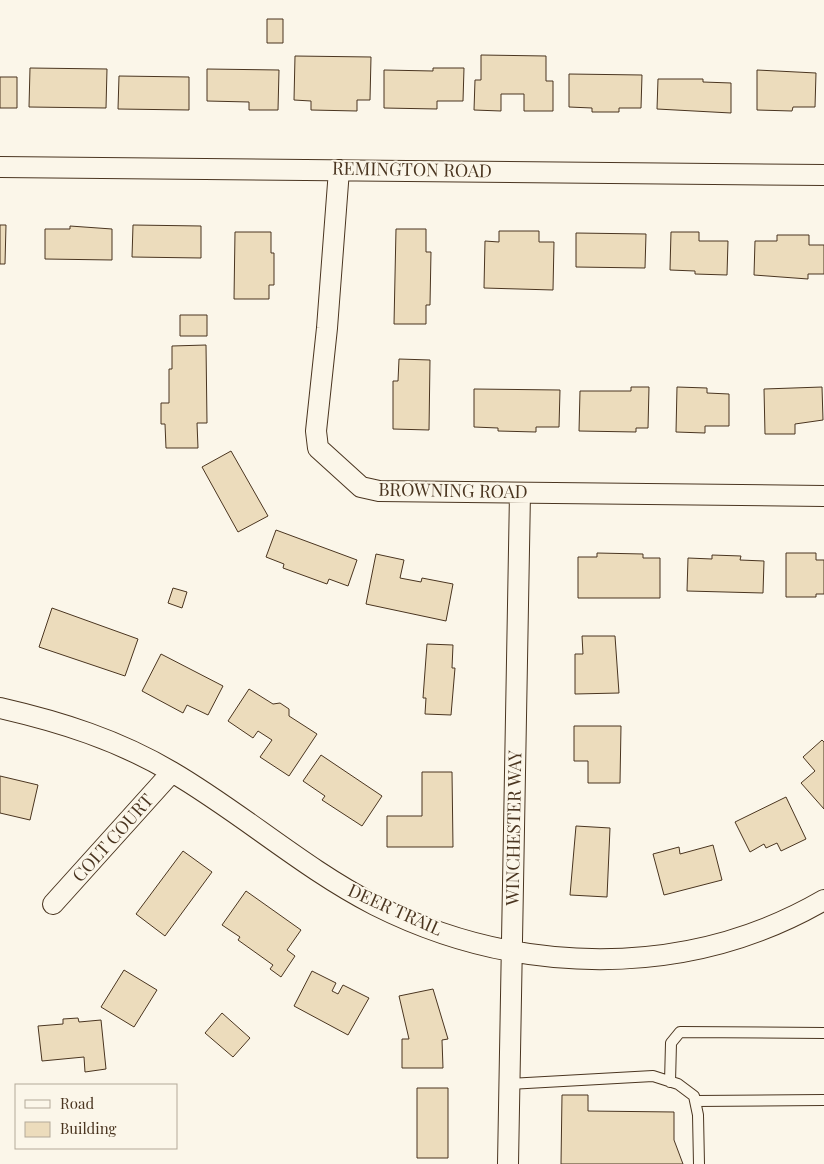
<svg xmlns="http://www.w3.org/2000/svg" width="824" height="1164" font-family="'Playfair Display',serif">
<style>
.building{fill:#ecdcbc;stroke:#4a3520}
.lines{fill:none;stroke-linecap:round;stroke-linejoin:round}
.service-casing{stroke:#4a3520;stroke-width:12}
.minor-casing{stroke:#4a3520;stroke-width:22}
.service{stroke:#fbf6e9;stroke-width:10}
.minor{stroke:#fbf6e9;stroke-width:20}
.labels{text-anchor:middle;stroke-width:4;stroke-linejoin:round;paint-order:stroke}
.street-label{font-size:18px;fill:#4a3520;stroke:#fbf6e9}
</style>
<rect width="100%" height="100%" fill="#fbf6e9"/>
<path class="building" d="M267,19H283V43H267Z
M481,55L546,56V81H553V111H524V94H501V111L474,110L475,80H481Z
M295,56L371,57L370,100H357V111L311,110V101L294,100Z
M30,68L107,69L106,108L29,107Z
M433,68H464L463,101H437V109L384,108V70L433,71Z
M207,69L279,70L278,110H249V102L207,101Z
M757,70L816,73L815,107H793L792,111L757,110Z
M569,74L642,75L641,108H619V112H592V108L569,107Z
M119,76L189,77V110L118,109Z
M0,77H17V108H0Z
M658,79H703V82L731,83V113L657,109Z
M0,225H6L5,264H0Z
M133,225L201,226V258L132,257Z
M70,226L112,229V260L45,259V229H70Z
M396,229H426V252H431L430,305H426V324H394Z
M499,231H539V242H554L553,290L484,288L485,241L499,242Z
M235,232H271V253H274V285H269V299H234Z
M671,232H699V241H728L727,275L695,274V271L670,270Z
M576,233L646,234L645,268L576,267Z
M777,235H809V245H824V274H808V279L754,275L755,241H777Z
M180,315H207V336H180Z
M206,345L207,423H197L198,448H166L165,424H161V403H169V369H172V346Z
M399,359L430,360L429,430L393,429V381H398Z
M631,387H649L648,428H636V432L579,431L580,391H631Z
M677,387L707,388V393L729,394V426H705V433L676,432Z
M822,387L823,420L795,424V434H765L764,389Z
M474,389L560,390L559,427H536V432L498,431V428L474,427Z
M231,451L268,516L238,532L202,467Z
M276,530L357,560L348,586L329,579L327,584L283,568L284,564L266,557Z
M597,553L643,554V558H660V598H578V557H597Z
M786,553H816V560H824V594H816V597H786Z
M376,554L404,560L400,578L421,582L422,578L453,584L446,621L366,604Z
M712,555L741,556L740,560L764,561L763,593L687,591L688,558L712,559Z
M173,588L187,592L182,608L168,603Z
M52,608L138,639L125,676L39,647Z
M582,636H615L619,693L575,694V654H583Z
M427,644L453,645L452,668H455L451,715L425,714L426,698H423Z
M161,654L223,686L208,715L187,705L183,713L142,691Z
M249,689L273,704L280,703L289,709V716L317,734L289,776L260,757L272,740L258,731L253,738L228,721Z
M574,726H621L620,783H588V761H574Z
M822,740L824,742V809L801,783L815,771L803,757Z
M321,755L382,796L362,826L322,800L325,796L303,781Z
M422,772H452L453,847H387V816H422Z
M0,776L38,785L30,820L0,813Z
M786,797L806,839L781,851L777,843L766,848L764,844L750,852L735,822Z
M576,826L610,828L607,897L570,895Z
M713,845L722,880L664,895L653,854L679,847L680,854Z
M183,851L212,872L165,936L136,914Z
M246,891L301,930L287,950L295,956L281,977L270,969L273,965L238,940L240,937L222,925Z
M124,970L157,990L134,1027L101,1007Z
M312,971L336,983L332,991L338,994L343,985L369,998L348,1035L294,1006Z
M433,989L448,1039L442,1040L443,1068H402V1039H409L399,996Z
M222,1013L250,1038L233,1057L205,1033Z
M78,1018L79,1022L101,1020L106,1069L85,1072L84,1057L42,1061L38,1026L63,1024V1019Z
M417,1088H448V1158H417Z
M562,1095H588V1111L674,1112V1140L683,1164H561Z"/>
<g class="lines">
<defs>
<path id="service" d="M670,1082L671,1043L680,1032L824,1033
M509,1084L653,1076L678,1084L694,1096L698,1115L699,1164
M695,1101L824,1100"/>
<path id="minor" d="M0,167L824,175
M339,170L327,328L316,431L318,448L361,487L379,491L824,496
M0,708C61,722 118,740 172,772C242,813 303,868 375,905C516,976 686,980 824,900
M53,904L172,772
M508,1164L520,493"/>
</defs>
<use href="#service" class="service-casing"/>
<use href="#minor" class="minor-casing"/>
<use href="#service" class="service"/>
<use href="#minor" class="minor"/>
</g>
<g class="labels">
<g class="street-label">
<text transform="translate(412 170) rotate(1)" y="6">REMINGTON ROAD</text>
<text transform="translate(453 491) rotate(1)" y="6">BROWNING ROAD</text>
<text transform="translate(514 828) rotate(-89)" y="6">WINCHESTER WAY</text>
<text transform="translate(113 838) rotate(-48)" y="6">COLT COURT</text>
<text transform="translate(395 910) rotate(24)" y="6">DEER TRAIL</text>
</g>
</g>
<rect x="15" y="1084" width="162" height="65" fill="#fbf6e9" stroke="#b4a999"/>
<rect x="25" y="1100" width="25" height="8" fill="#fbf6e9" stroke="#b4a999"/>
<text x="60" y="1109" font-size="15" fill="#4a3520">Road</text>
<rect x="25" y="1122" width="25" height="15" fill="#ecdcbc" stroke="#b4a999"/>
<text x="60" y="1134" font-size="15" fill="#4a3520">Building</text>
</svg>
